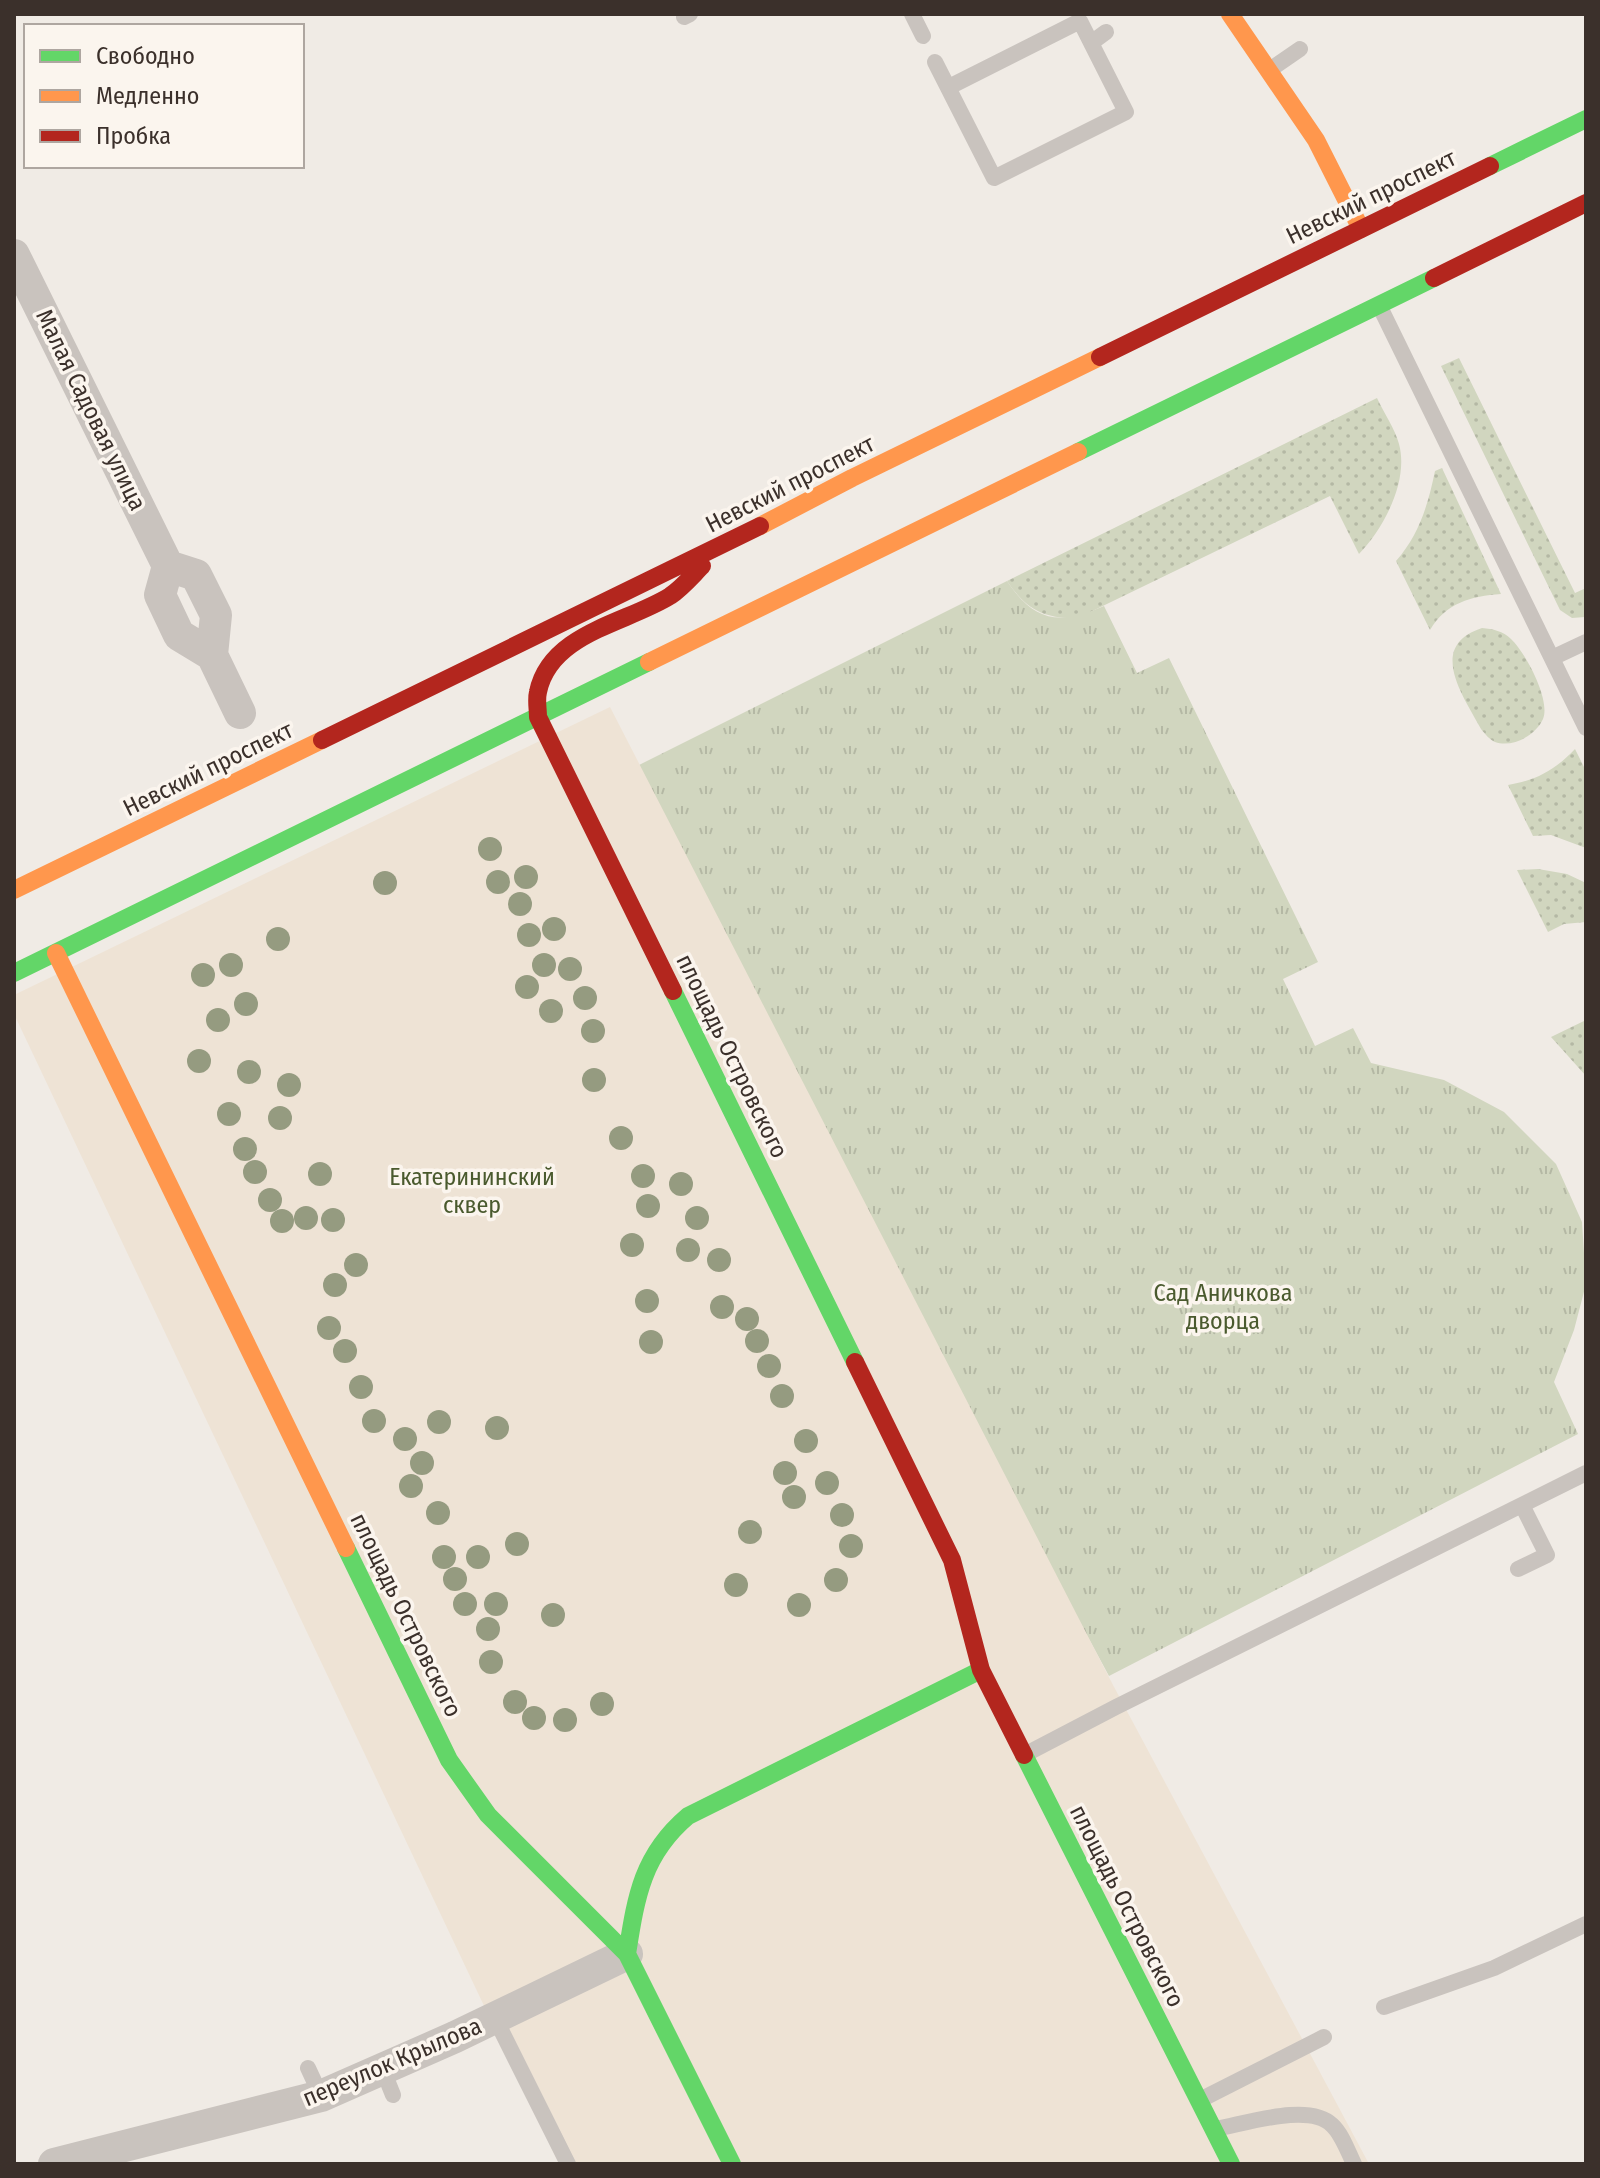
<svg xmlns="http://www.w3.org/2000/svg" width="1600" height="2178" font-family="'Fira Sans Condensed',sans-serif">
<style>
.grass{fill:url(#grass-dots)}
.park{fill:url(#park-tufts)}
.plaza{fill:#eee3d5}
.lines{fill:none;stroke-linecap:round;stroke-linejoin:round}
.lane{stroke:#c9c3be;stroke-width:16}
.street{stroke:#c9c3be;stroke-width:32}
.fast{stroke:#63d668;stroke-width:18}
.slow{stroke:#ff974d;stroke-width:18}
.jam{stroke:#b3261e;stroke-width:18}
.tree{fill:#959b80}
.labels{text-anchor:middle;stroke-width:7;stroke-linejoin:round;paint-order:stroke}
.street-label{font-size:24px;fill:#3b302b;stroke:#fbf5ee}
.park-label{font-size:24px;fill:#4a5a2e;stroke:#fbf5ee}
</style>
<defs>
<pattern id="grass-dots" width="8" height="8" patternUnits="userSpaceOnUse" patternTransform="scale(2)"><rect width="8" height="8" fill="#d1d6bf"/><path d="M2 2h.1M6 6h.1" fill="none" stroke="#b4b8a4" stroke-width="1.8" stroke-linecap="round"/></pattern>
<pattern id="park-tufts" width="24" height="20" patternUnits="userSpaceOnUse" patternTransform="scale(2)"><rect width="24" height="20" fill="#d1d6bf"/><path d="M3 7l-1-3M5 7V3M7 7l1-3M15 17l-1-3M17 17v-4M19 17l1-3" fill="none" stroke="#b4b8a4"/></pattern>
</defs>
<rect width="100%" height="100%" fill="#f0ebe5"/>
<path class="grass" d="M1459,358L1575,593L1586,588L1585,617L1572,618L1560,610L1441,366Z
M1377,398C1384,413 1395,429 1399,444C1409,481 1384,528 1359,554L1330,496L1078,618C1043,619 1026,609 1007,581Z
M1442,468L1501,594C1471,596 1446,603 1430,630L1396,561C1419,535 1428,505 1435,471Z
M1482,628C1493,629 1503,631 1511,639C1525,652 1551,700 1543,719C1536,735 1513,748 1495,742C1490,740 1485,734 1481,729C1464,697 1426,646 1482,628Z
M1575,749L1586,771V848L1551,835L1533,836L1508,785C1537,780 1555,770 1575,749Z
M1538,869L1567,874L1586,883V922L1564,924L1548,932L1517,870Z
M1586,1020V1076L1551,1037Z"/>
<path class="park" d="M1007,581C1035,623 1060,625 1104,606L1137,673L1169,658L1318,962L1283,979L1315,1046L1353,1028L1371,1063L1444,1080L1504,1112L1556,1164L1582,1222L1586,1284L1574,1330L1554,1382L1578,1434L1109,1676L939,1362L639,765Z"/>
<path class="plaza" d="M610,707L1113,1685L1369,2164H559L14,1014V995Z"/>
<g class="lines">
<path class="lane" d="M912,14L923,36
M684,17L690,14
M1091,43L1106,32
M935,62L994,178L1126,112L1080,21L949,87
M1271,69L1300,49
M1379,305L1586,728
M1552,658L1586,642
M1518,1569L1547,1555L1522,1505
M1026,1754L1116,1707L1586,1473
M1384,2007L1494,1968L1586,1924
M495,2018L568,2164
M308,2068L321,2096
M383,2070L393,2095
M1200,2100L1324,2037
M1215,2129C1245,2124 1309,2102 1332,2125C1342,2134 1348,2152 1354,2164"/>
<path class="street" d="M14,255L168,566L160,595L179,635L212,655
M168,566L196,575L216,615L212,655L240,713
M54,2164L321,2096L455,2037L627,1954"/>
<path class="fast" d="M1490,166L1586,119
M1078,452L1434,278
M14,973L649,662
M673,991L855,1362
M346,1548L449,1760L488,1815L627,1954L732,2164
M1024,1755L1231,2164
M627,1954C636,1897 642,1855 688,1816L981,1670"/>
<path class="slow" d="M1230,14L1316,140L1361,229
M760,526L852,478L1100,357
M649,662L1078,452
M14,890L322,740
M56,953L346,1548"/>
<path class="jam" d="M1434,278L1586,203
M1100,357L1490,166
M322,740L760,526
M673,991L538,717C538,709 536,700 538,692C550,633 627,623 670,596C682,588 692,576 702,566
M855,1362L952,1560L981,1670L1024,1755"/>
</g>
<g class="tree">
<circle cx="490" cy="849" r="12"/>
<circle cx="526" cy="877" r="12"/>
<circle cx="498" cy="882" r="12"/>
<circle cx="385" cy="883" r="12"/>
<circle cx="520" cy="904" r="12"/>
<circle cx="554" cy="929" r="12"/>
<circle cx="529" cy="935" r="12"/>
<circle cx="278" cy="939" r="12"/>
<circle cx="231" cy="965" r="12"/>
<circle cx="544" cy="965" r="12"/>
<circle cx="570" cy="969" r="12"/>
<circle cx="203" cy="975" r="12"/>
<circle cx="527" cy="987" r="12"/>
<circle cx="585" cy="998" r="12"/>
<circle cx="246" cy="1004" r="12"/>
<circle cx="551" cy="1011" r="12"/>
<circle cx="218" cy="1020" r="12"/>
<circle cx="593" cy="1031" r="12"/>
<circle cx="199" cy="1061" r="12"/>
<circle cx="249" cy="1072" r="12"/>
<circle cx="594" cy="1080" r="12"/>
<circle cx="289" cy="1085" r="12"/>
<circle cx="229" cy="1114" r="12"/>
<circle cx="280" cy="1118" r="12"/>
<circle cx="621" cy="1138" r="12"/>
<circle cx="245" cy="1149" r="12"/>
<circle cx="255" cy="1172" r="12"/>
<circle cx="320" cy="1174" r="12"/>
<circle cx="643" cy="1176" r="12"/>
<circle cx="681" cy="1184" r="12"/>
<circle cx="270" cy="1200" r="12"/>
<circle cx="648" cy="1206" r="12"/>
<circle cx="306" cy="1218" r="12"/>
<circle cx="697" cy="1218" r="12"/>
<circle cx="333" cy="1220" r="12"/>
<circle cx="282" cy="1221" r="12"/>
<circle cx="632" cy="1245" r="12"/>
<circle cx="688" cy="1250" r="12"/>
<circle cx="719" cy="1260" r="12"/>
<circle cx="356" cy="1265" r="12"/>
<circle cx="335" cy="1285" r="12"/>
<circle cx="647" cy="1301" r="12"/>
<circle cx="722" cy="1307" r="12"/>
<circle cx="747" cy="1319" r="12"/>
<circle cx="329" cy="1328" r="12"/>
<circle cx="757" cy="1341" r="12"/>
<circle cx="651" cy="1342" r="12"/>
<circle cx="345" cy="1351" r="12"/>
<circle cx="769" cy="1366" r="12"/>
<circle cx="361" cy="1387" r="12"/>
<circle cx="782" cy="1396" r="12"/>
<circle cx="374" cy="1421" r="12"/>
<circle cx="439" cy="1422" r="12"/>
<circle cx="497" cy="1428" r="12"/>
<circle cx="405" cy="1439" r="12"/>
<circle cx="806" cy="1441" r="12"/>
<circle cx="422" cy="1463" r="12"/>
<circle cx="785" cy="1473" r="12"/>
<circle cx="827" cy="1483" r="12"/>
<circle cx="411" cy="1486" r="12"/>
<circle cx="794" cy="1497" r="12"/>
<circle cx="438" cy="1513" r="12"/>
<circle cx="842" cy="1515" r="12"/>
<circle cx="750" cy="1532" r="12"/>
<circle cx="517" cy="1544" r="12"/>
<circle cx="851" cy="1546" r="12"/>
<circle cx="444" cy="1557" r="12"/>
<circle cx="478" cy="1557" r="12"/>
<circle cx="455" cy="1579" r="12"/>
<circle cx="836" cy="1580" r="12"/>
<circle cx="736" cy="1585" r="12"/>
<circle cx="465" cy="1604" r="12"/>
<circle cx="496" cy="1604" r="12"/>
<circle cx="799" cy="1605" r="12"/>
<circle cx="553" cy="1615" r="12"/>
<circle cx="488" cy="1629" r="12"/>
<circle cx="491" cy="1662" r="12"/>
<circle cx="515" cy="1702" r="12"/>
<circle cx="602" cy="1704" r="12"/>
<circle cx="534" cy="1718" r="12"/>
<circle cx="565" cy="1720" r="12"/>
</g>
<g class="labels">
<g class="street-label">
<text transform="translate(1371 197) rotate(-26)" y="8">Невский проспект</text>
<text transform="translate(91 410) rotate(64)" y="8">Малая Садовая улица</text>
<text transform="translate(790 484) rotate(-27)" y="8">Невский проспект</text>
<text transform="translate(208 769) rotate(-26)" y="8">Невский проспект</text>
<text transform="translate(732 1056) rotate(64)" y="8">площадь Островского</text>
<text transform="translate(406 1615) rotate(64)" y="8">площадь Островского</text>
<text transform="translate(1127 1906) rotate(63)" y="8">площадь Островского</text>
<text transform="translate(392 2062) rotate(-23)" y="8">переулок Крылова</text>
</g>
<g class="park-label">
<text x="472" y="1185">Екатерининский<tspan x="472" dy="28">сквер</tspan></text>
<text x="1223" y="1301">Сад Аничкова<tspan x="1223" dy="28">дворца</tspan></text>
</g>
</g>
<rect width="1600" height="2178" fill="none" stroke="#3b302b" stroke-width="32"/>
<rect x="24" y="24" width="280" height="144" fill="#fbf5ee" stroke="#aea6a0" stroke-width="2"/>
<rect x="40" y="50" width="40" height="12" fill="#63d668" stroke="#aea6a0" stroke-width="2"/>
<text x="96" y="64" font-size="24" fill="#3b302b">Свободно</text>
<rect x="40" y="90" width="40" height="12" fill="#ff974d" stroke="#aea6a0" stroke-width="2"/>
<text x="96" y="104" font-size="24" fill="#3b302b">Медленно</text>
<rect x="40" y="130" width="40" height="12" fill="#b3261e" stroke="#aea6a0" stroke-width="2"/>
<text x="96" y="144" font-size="24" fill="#3b302b">Пробка</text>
</svg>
